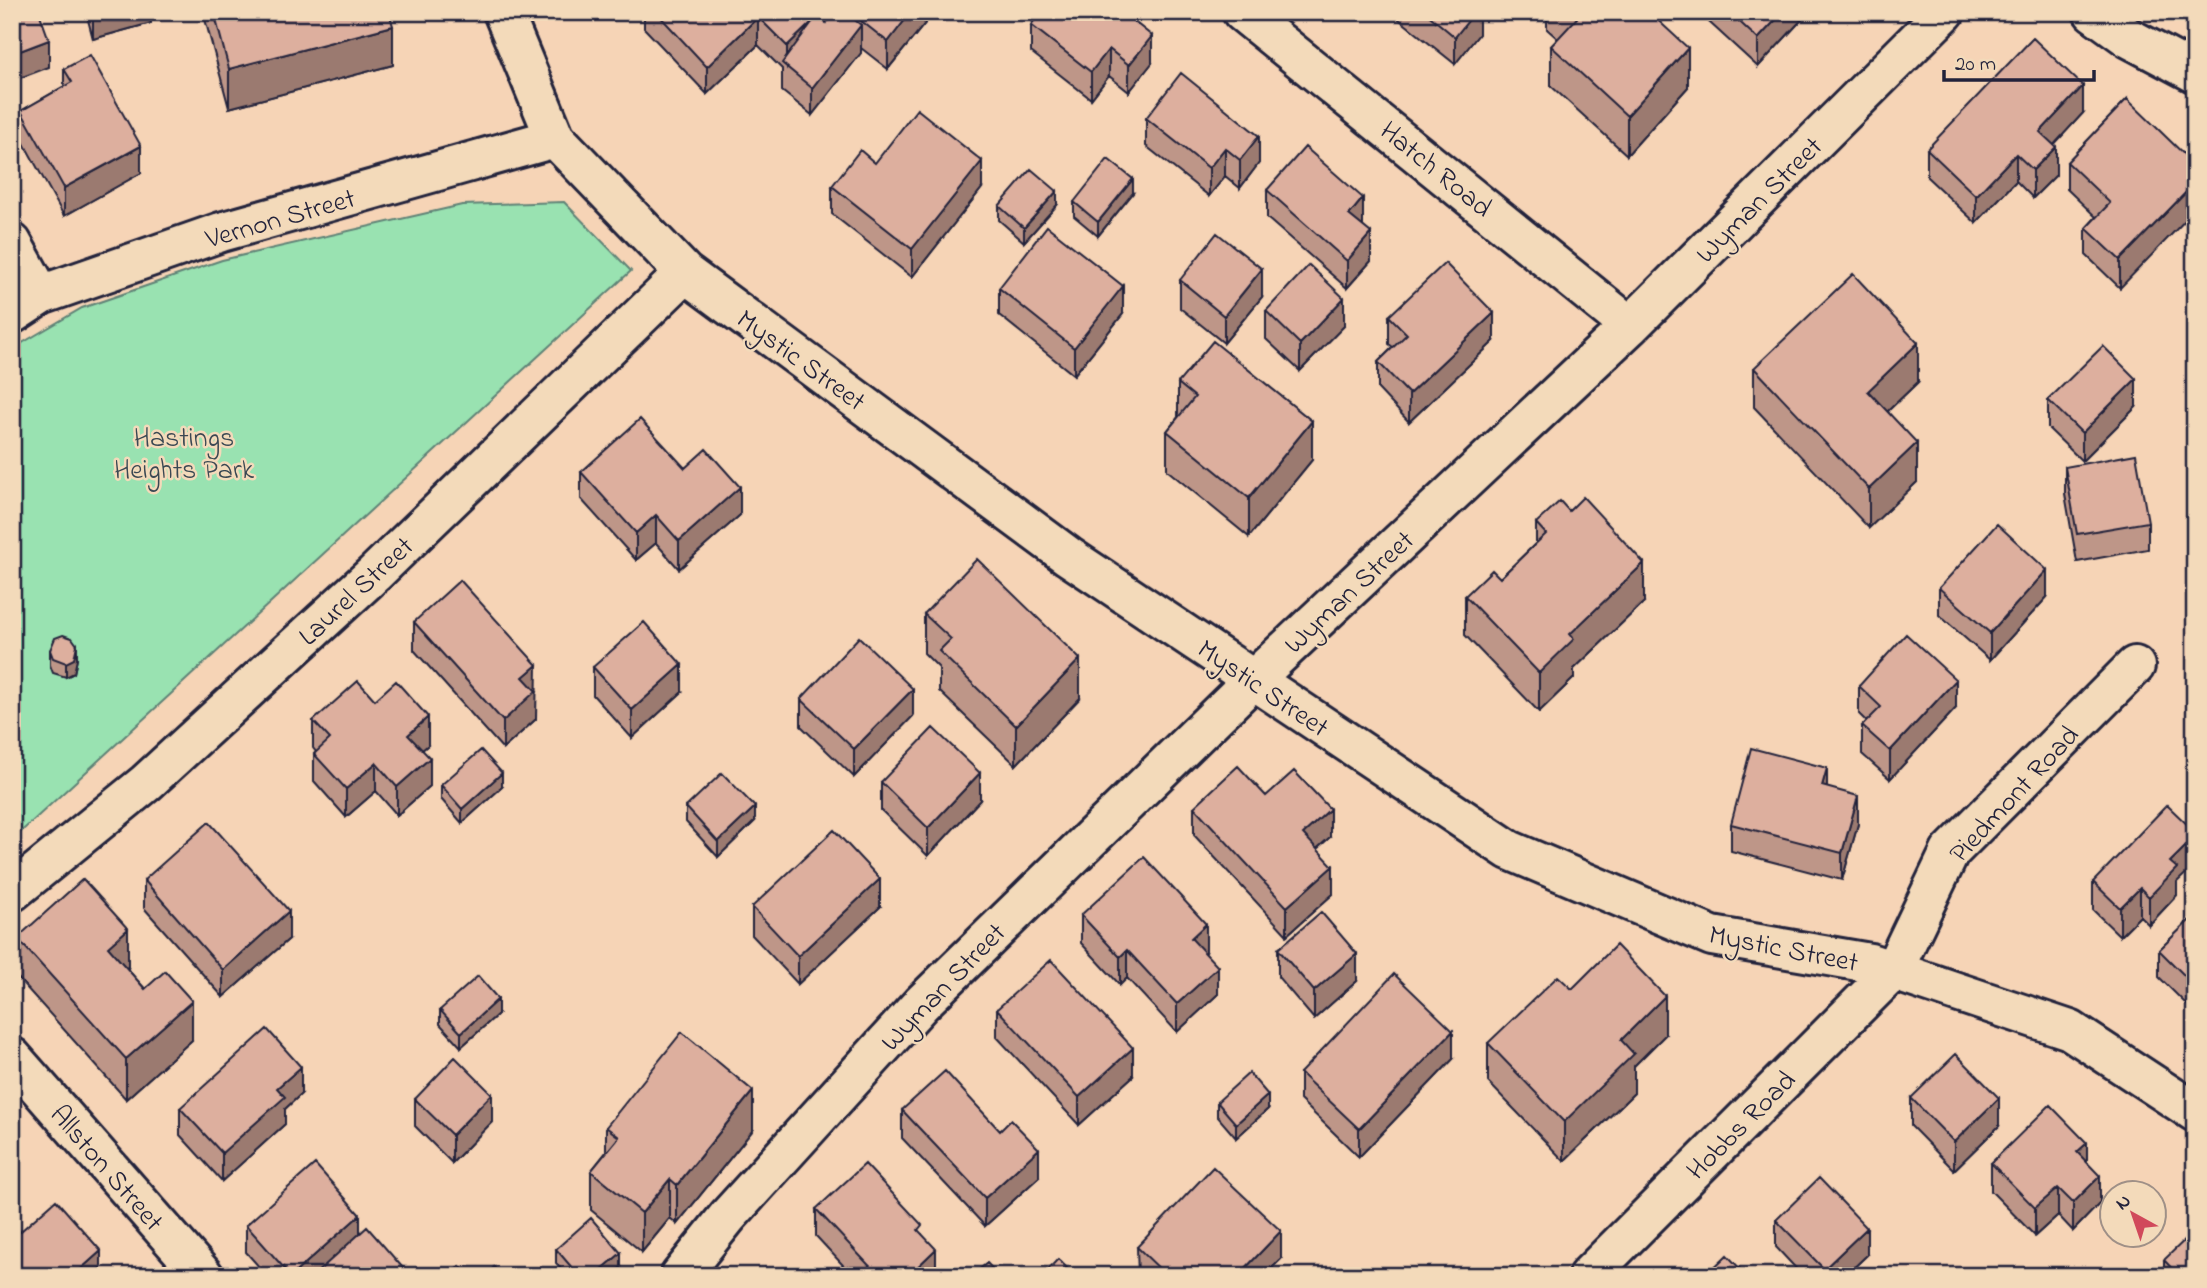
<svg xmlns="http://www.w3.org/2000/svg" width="2207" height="1288" font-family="'Indie Flower',sans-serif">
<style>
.green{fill:#99e2b1;stroke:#5e8276;stroke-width:2}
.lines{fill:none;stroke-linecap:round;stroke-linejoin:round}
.minor-casing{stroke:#22223b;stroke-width:44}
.minor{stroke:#f3daba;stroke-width:38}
.wall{fill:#be9688;stroke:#22223b;stroke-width:2}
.shaded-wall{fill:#9b7a6f;stroke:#22223b;stroke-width:2}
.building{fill:#ddaf9e;stroke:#22223b;stroke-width:2}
.labels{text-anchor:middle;stroke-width:5;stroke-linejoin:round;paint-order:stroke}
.street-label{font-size:28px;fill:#22223b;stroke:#f3daba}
.park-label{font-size:28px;fill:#3a4853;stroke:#f3daba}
</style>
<rect width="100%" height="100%" fill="#f6d4b6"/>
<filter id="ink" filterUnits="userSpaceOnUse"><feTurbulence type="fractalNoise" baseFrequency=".0143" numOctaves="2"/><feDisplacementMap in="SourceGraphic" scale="14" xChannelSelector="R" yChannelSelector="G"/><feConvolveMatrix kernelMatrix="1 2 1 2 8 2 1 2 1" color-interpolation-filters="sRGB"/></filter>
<g filter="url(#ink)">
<path class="green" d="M564,202L631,271L12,840V349L82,308L222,260L462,205Z"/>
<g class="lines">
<defs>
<path id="minor" d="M503,12L555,138L685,273L1068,556L1509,850L1712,936L1870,963L2070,1030L2195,1112
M1242,12L1630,326
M2093,12L2129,38L2195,73
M12,243L41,295
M12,314L41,295L221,232L555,138
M12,892L146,783L374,574L685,273
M12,1057L204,1276
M680,1276L728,1216L921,1004L1253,680L1630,326L1945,12
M1588,1276L1893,971L1950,852L2135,666"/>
</defs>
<use href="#minor" class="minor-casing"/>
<use href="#minor" class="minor"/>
</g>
<path class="wall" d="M86,12H151V23L93,39Z
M205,12H389L393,65L229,108L205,19Z
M644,12H815L826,23L834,12H927V21L888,69L861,48V53L812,115L782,91V69L758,45L707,94L644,28Z
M1041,12L1152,63L1129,92L1109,76L1091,99L1031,52V25Z
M1390,12H1479V34L1455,64Z
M1547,12H1649L1688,87L1627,155L1551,86V46L1558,39L1547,29Z
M1698,12H1806V15L1758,67Z
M64,69L141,173L64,216L21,138V111L64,86Z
M2127,99L2120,288L2086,255V228L2096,217L2067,189V162Z
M2083,113L2053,145L2056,175L2033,198L2016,181L1976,223L1927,177V149Z
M1146,118L1259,136V163L1240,188L1225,176L1209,196L1146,146Z
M875,163L982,188L912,277L832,214V186Z
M1267,190L1363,226L1371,261L1347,288L1267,218Z
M1133,193L1098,236L1074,216V202Z
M1057,205L1024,242L999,220V206Z
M1180,280L1262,297L1224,343L1180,308Z
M999,288L1123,314L1074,375L999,315Z
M1266,311L1344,326L1300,371L1266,339Z
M1389,316L1494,341L1409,422L1378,389V362L1393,347L1389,344Z
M1754,368L1918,382L1888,411L1917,482L1869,528L1754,407Z
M1178,383L1312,460L1249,537L1167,470V431L1178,417Z
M2048,400L2136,407L2082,461L2048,428Z
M2065,467L2148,522V549L2077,562L2065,494Z
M685,468L740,515L679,569L656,543L636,560L581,499V472Z
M1536,523L1644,602L1574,669V678L1539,712L1465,635V596L1500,578L1536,543Z
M2195,553V591L2190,585V558Z
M1939,588L2047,597L1990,660L1939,615Z
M924,614L1080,698L1016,765L939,691V668L924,653Z
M414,622L537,692L536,694V719L503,749L414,650Z
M50,650L77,659L74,673L66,677L53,673L50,665Z
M593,667L682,692L632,738L593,695Z
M1859,686L1956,708L1890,779L1862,754V726L1867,722L1859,714Z
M801,699L913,716L854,777L801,726Z
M375,700L428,745L422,750L430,786L397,815L376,791L346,817L314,781V754L316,752L313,748V721Z
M881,782L980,800L928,856L881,810Z
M441,785L502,787L462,823L441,799Z
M1827,788L1858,824L1842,880L1731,851V824Z
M1266,796L1330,837L1317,849L1333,894L1287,935L1194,835V807Z
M686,807L755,821L718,857L686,822Z
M144,880L289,939L223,997L144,908Z
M2093,882H2177V895L2149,925L2140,916L2120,936L2093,910Z
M752,907H880L798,984L752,935Z
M1081,915L1206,952L1205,953L1218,994L1177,1032L1127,978L1120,985L1081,943Z
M2195,915L2190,1008L2159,977V950Z
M17,938L128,968L127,969L192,1040L126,1099L17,977Z
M1278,949L1357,981L1314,1019L1278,977Z
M997,1009L1133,1076L1079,1125L997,1037Z
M440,1010L498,1014L461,1047L440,1024Z
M1665,1035L1634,1066V1093L1564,1161L1488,1082V1043Z
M1453,1059L1359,1157L1300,1100V1073Z
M301,1094L285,1109V1124L222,1181L180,1135V1108Z
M1911,1098L1999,1126L1954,1170L1911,1126Z
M415,1099L492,1122L452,1163L415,1126Z
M1217,1102L1268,1109L1236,1138L1217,1116Z
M902,1110L1039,1177L985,1226L902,1138Z
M606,1127L753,1130L677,1224L670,1218L642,1252L591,1210V1171L606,1152Z
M1991,1163H2087L2100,1203L2073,1231L2058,1215L2035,1236L1991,1191Z
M816,1209L922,1234L936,1276H853L816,1236Z
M1776,1220L1867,1255L1845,1276H1803L1776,1247Z
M246,1225L360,1234L410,1276H267L246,1252Z
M1137,1247L1281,1259L1264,1276H1138Z
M556,1249L621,1267L611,1276H567L556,1263Z
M2164,1260L2195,1276H2164Z"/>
<path class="shaded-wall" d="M93,12H151V23L93,39Z
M911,12H927V21L888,69V42Z
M1475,12H1479V34L1455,64V37Z
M1783,12H1806V15L1758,67V39Z
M758,17V45L707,94V67Z
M813,21L787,67V46Z
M861,25V53L812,115V88Z
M393,26V65L229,108V69Z
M1152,36V63L1129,92V65Z
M49,40V67L12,81V54Z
M1688,48V87L1627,155V116Z
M1109,49V76L1091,99V72Z
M2083,86V113L2040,160V132Z
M1259,136V163L1240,188V160Z
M141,146V173L64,216V188Z
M2056,147V175L2033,198V170Z
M1225,148V176L1209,196V168Z
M2016,154V181L1976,223V196Z
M982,161V188L912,277V249Z
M1133,179V193L1098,236V222Z
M2195,183V210L2120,288V260Z
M1057,191V205L1024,242V228Z
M1363,198V226L1349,242V215Z
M1371,233V261L1347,288V261Z
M1262,269V297L1224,343V316Z
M1123,286V314L1074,375V348Z
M1344,298V326L1300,371V344Z
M1494,313V341L1409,422V394Z
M1918,343V382L1868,430V391Z
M2136,379V407L2082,461V433Z
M1312,421V460L1249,537V498Z
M1917,443V482L1869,528V489Z
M740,487V515L679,569V541Z
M656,515V543L636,560V533Z
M1644,563V602L1574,669V678L1539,712V673L1570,634Z
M2047,570V597L1990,660V633Z
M77,645V659L74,673L66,677V663Z
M1080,659V698L1016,765V726Z
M537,665L536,719L503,749V721L523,677Z
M682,665V692L632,738V710Z
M1956,680V708L1890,779V751Z
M913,689V716L854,777V749Z
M428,717V745L408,762V735Z
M430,758V786L397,815V787Z
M376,763V791L346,817V789Z
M1827,768V796L1822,786Z
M502,773V787L462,823V809Z
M980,773V800L928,856V828Z
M1858,796V824L1842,880V853Z
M755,807V821L718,857V842Z
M1330,809V837L1303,861V834Z
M2195,837V865L2177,882V895L2149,925V897L2170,862Z
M1333,866V894L1287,935V907Z
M880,879V907L798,984V956Z
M2140,888V916L2120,936V908Z
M289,911V939L223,997V970Z
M1206,924V952L1191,965V938Z
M128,929V968L108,987V947Z
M1127,950V978L1120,985V957Z
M1357,954V981L1314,1019V991Z
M1218,967V994L1177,1032V1004Z
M2195,976V1004L2190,1008V981Z
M1665,996V1035L1634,1066V1093L1564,1161V1122L1621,1040Z
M498,999V1014L461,1047V1033Z
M192,1001V1040L126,1099V1059Z
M1453,1031V1059L1359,1157V1129Z
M1133,1048V1076L1079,1125V1097Z
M301,1067V1094L285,1109V1124L222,1181V1153L277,1088Z
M753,1091V1130L677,1224V1185Z
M492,1094V1122L452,1163V1135Z
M1268,1095V1109L1236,1138V1124Z
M1999,1098V1126L1954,1170V1142Z
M2087,1143V1171L2077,1152Z
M1039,1149V1177L985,1226V1198Z
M2100,1176V1203L2073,1231V1203Z
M670,1179V1218L642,1252V1213Z
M2058,1188V1215L2035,1236V1208Z
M360,1215V1242L322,1276H291Z
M1867,1228V1255L1845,1276H1824V1269Z
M1281,1231V1259L1264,1276H1238Z
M936,1249V1276H908Z
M101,1251V1276H73Z
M621,1253V1267L611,1276H594Z"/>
<path class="building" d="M12,12H39L49,40L12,54Z
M214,12H389L393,26L229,69Z
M656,12H815L826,23L834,12H845L861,25L812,88L782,63L813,21L787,46L758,17L707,67Z
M850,12H911L888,42Z
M1041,12H1122L1152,36L1129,65L1109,49L1091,72L1031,25Z
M1425,12H1475L1455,37Z
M1571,12H1649L1688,48L1627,116L1551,46L1577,18Z
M1729,12H1783L1758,39Z
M2033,38L2083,86L2040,132L2056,147L2033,170L2016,154L1976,196L1927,149Z
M90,55L141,146L64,188L21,111L72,82L64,69Z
M1181,73L1259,136L1240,160L1225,148L1209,168L1146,118Z
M2127,99L2195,165V183L2120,260L2086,228L2110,203L2067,162Z
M917,109L982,161L912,249L832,186L860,150L875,163Z
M1305,147L1363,198L1349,215L1371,233L1347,261L1267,190Z
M1108,159L1133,179L1098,222L1074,202Z
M1031,169L1057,191L1024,228L999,206Z
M1047,226L1123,286L1074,348L999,288Z
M1217,233L1262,269L1224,316L1180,280Z
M1445,263L1494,313L1409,394L1378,362L1407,334L1389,316Z
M1309,265L1344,298L1300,344L1266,311Z
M1853,274L1918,343L1868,391L1917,443L1869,489L1754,368Z
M1213,341L1312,421L1249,498L1167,431L1195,397L1178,383Z
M2103,346L2136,379L2082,433L2048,400Z
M640,419L685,468L706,449L740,487L679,541L656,515L636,533L581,472Z
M2136,454L2148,522L2077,534L2065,467Z
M1583,497L1644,563L1570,634L1574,639L1539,673L1465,596L1492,570L1500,578L1546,534L1536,523L1560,501L1569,511Z
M1997,524L2047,570L1990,633L1939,588Z
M2195,553V563L2190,558Z
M977,559L1080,659L1016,726L939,651L951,639L924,614Z
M460,580L537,665L523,677L536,691L503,721L414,622Z
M644,622L682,665L632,710L593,667Z
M1906,634L1956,680L1890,751L1862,726L1881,707L1859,686Z
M63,635L72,638L77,645L74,659L66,663L53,658L50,650L55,638Z
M859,637L913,689L854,749L801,699Z
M358,681L375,700L396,681L428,717L408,735L430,758L397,787L376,763L346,789L314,754L330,739L313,721Z
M933,728L980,773L928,828L881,782Z
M1751,748L1827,768L1822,786L1858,796L1842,853L1731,824Z
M481,750L502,773L462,809L441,785Z
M1238,766L1266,796L1294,771L1330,809L1303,834L1333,866L1287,907L1194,807Z
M722,773L755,807L718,842L686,807Z
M2167,805L2195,832V837L2170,862L2177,868L2149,897L2140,888L2120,908L2093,882Z
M209,822L289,911L223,970L144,880Z
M834,830L880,879L798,956L752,907Z
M1144,857L1206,924L1191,938L1218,967L1177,1004L1127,950L1120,957L1081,915Z
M83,879L128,929L108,947L145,989L165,971L192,1001L126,1059L17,938Z
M1321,912L1357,954L1314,991L1278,949Z
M2195,915V976L2190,981L2159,950Z
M1616,945L1665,996L1621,1040L1634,1054L1564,1122L1488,1043L1558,976L1572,989Z
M1051,960L1133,1048L1079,1097L997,1009Z
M1394,974L1453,1031L1359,1129L1300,1073Z
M478,976L498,999L461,1033L440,1010Z
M267,1029L301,1067L277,1088L285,1097L222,1153L180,1108Z
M682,1032L753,1091L677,1185L670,1179L642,1213L591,1171L619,1137L606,1127Z
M1956,1054L1999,1098L1954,1142L1911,1098Z
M455,1057L492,1094L452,1135L415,1099Z
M945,1071L1000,1131L1011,1120L1039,1149L985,1198L902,1110Z
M1249,1073L1268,1095L1236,1124L1217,1102Z
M2050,1105L2087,1143L2077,1152L2100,1176L2073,1203L2058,1188L2035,1208L1991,1163Z
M315,1164L360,1215L291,1276L246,1225Z
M865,1164L922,1225L918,1230L936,1249L908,1276H879L816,1209Z
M1213,1167L1281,1231L1238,1276H1167L1137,1247Z
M1819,1178L1867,1228L1824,1269L1776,1220Z
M56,1200L101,1251L73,1276H12V1239Z
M591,1218L621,1253L594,1276H579L556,1249Z
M367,1227L410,1276H313Z
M2192,1233L2195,1236V1276H2179L2164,1260Z
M1727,1255L1747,1276H1705Z
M1058,1259L1075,1276H1042Z
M987,1263L999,1276H972Z
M460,1266L469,1276H448Z
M494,1267L502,1276H485Z"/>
</g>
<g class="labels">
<g class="street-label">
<text transform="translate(1437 168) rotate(39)" y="10">Hatch Road</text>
<text transform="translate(1758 199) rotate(-45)" y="10">Wyman Street</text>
<text transform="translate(280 217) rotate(-16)" y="10">Vernon Street</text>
<text transform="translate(802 359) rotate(36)" y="10">Mystic Street</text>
<text transform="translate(355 590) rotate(-43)" y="10">Laurel Street</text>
<text transform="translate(1348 591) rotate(-43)" y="10">Wyman Street</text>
<text transform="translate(1264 687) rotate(34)" y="10">Mystic Street</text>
<text transform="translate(2013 793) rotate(-47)" y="10">Piedmont Road</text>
<text transform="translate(1784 947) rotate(11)" y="10">Mystic Street</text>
<text transform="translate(942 986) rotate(-46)" y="10">Wyman Street</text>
<text transform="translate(1740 1124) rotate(-45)" y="10">Hobbs Road</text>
<text transform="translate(108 1167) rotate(49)" y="10">Allston Street</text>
</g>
<g class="park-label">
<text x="184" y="446">Hastings<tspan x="184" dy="32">Heights Park</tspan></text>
</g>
</g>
<rect width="2207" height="1288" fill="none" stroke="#f3daba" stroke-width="42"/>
<rect x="21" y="21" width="2165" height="1246" fill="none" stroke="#22223b" stroke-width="2.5" filter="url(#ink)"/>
<g transform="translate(2133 1214) rotate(320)"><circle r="33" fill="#f3daba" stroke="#9f9087" stroke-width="2"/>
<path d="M0-5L12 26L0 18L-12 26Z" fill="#d1495b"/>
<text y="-10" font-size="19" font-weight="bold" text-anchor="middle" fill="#22223b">N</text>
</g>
<path d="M1944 70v10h150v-10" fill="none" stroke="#22223b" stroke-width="3.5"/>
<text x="1955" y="70" font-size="21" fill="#22223b" stroke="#f3daba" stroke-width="5" paint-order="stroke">20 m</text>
</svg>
